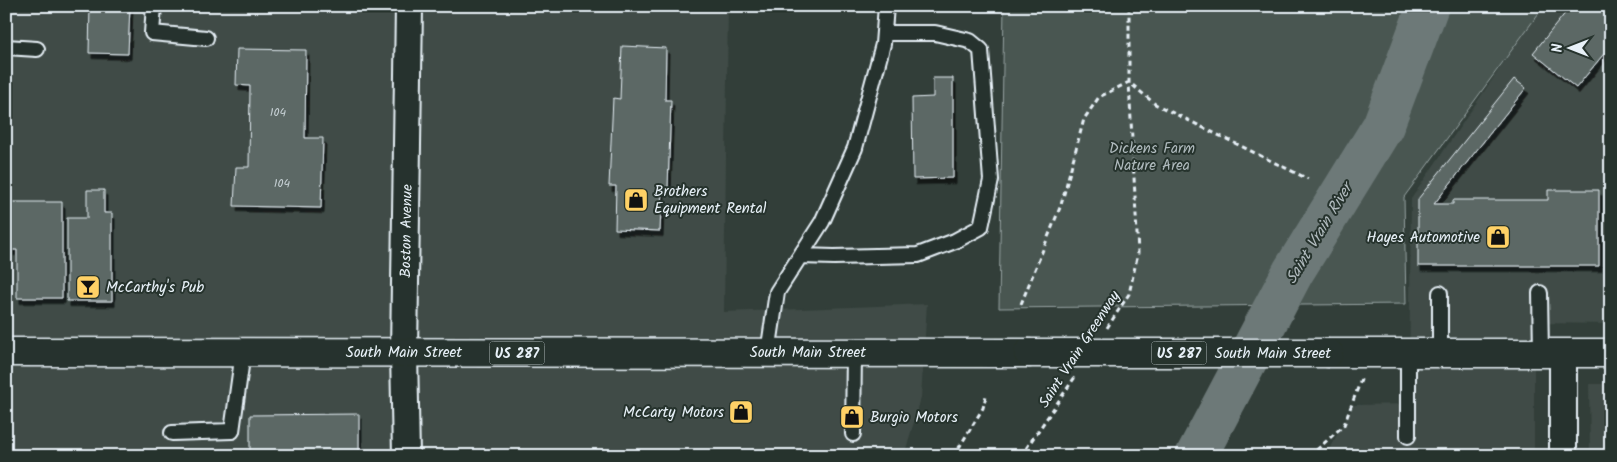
<svg xmlns="http://www.w3.org/2000/svg" width="1617" height="462" font-family="Kalam,sans-serif">
<style>
.built{fill:#3f4b46}
.green{fill:#495651;stroke:#98a4a4}
.lines{fill:none;stroke-linecap:round;stroke-linejoin:round}
.river{stroke:#6d7978;stroke-width:42}
.building{fill:#5c6865;stroke:#e8f1f8;filter:url(#shadow)}
.lane-casing{stroke:#e8f1f8;stroke-width:18}
.street-casing{stroke:#e8f1f8;stroke-width:30}
.highway-casing{stroke:#e8f1f8;stroke-width:31}
.path{stroke:#e8f1f8;stroke-width:3;stroke-dasharray:5 4;stroke-linecap:butt}
.lane{stroke:#26332d;stroke-width:14}
.street{stroke:#26332d;stroke-width:26}
.highway{stroke:#26332d;stroke-width:28}
.highway-bridge-casing{stroke:#e8f1f8;stroke-width:31;stroke-linecap:butt}
.highway-bridge{stroke:#26332d;stroke-width:28}
.labels{text-anchor:middle;stroke-width:4;stroke-linejoin:round;paint-order:stroke}
.number-label{font-size:12px;fill:#c5cfd3}
.shield{fill:#26332d;stroke:#aeb8bb;stroke-width:1}
.shield-label{font-size:14px;font-weight:bold;fill:#e8f1f8}
.park-label{font-size:15px;fill:#b0bbbe;stroke:#26332d}
.poi-label{font-size:15px;fill:#e8f1f8;stroke:#26332d;text-anchor:start}
.street-label{font-size:15px;fill:#e8f1f8;stroke:#26332d}
.water-label{font-size:16px;font-style:italic;fill:#b1bbbe;stroke:#26332d}
</style>
<defs>
<filter id="shadow"><feDropShadow dx="3" dy="5.5" stdDeviation="0" flood-color="#0009"/></filter>
</defs>
<rect width="100%" height="100%" fill="#323e39"/>
<filter id="ink" filterUnits="userSpaceOnUse"><feTurbulence type="fractalNoise" baseFrequency=".02" numOctaves="2"/><feDisplacementMap in="SourceGraphic" scale="10" xChannelSelector="R" yChannelSelector="G"/><feConvolveMatrix kernelMatrix="1 2 1 2 8 2 1 2 1" color-interpolation-filters="sRGB"/></filter>
<g filter="url(#ink)">
<path class="built" d="M6,6H728L724,312L927,304L921,398L904,456H6Z
M1542,6H1611V324L1534,323V456H1325L1354,405L1409,404L1411,199Z
M1589,384H1611V456H1590Z"/>
<path class="green" d="M1004,6H1544L1404,197L1406,304L999,308Z"/>
<g class="lines">
<path class="river" d="M1196,456L1293,272L1383,126L1428,6"/>
</g>
<path class="building" d="M90,6H130L128,54L89,53Z
M1571,6H1611V45L1576,88L1533,53Z
M622,46L666,48L665,100H671L668,188H662L660,231L615,229L616,186H609L613,98L620,99Z
M237,49L306,50L305,138H323L321,208L234,206L236,167H249L250,86L236,85Z
M933,78H953V178L913,179L912,98L933,97Z
M1514,79L1526,88L1434,204H1453V200H1548V190H1599V266H1418V199Z
M87,190H104V213H112V301H67V218H87Z
M6,202H62V298H17V250H6Z
M359,414V455L340,456H232H250V415Z
M120,453H168V456H120Z
M443,453H485V456H443Z"/>
<g class="lines">
<defs>
<path id="lane" d="M154,6L152,33L206,38
M6,47L37,49
M801,256L834,257L918,255L955,241L981,227L991,180L981,50L970,41L935,33H884
M1440,293V353
M1540,293L1541,353
M768,353L777,292L822,222L855,148L883,44L886,6
M1408,353V436
M172,433L232,431L243,352
M853,434L854,352"/>
<path id="street" d="M1563,353V456
M406,456L404,352L409,6"/>
<path id="highway" d="M6,352L1028,353
M1329,353H1611"/>
</defs>
<use href="#lane" class="lane-casing"/>
<use href="#street" class="street-casing"/>
<use href="#highway" class="highway-casing"/>
<path class="path" d="M1021,304L1061,205L1084,119L1099,97L1129,82L1155,104L1308,179
M1107,328L1129,294L1138,253L1129,82V6
M954,456L983,408L986,396
M1021,456L1075,377
M1310,456L1344,425L1362,377"/>
<use href="#lane" class="lane"/>
<use href="#street" class="street"/>
<use href="#highway" class="highway"/>
<defs>
<path id="highway-bridge" d="M1028,353H1329"/>
</defs>
<use href="#highway-bridge" class="highway-bridge-casing"/>
<use href="#highway-bridge" class="highway-bridge"/>
</g>
</g>
<defs>
<symbol id="shop-square" viewBox="-11 -11 22 22"><rect x="-9" y="-9" width="18" height="18" rx="4" fill="#ffd166" stroke="#26332d"/><path d="M-5-2.5h2.3a2.7 3.5 0 0 1 5.4 0H5L5.5 6h-11ZM-1.5-2.5h3a1.5 2.3 0 0 0-3 0Z" fill="#111"/></symbol>
<symbol id="bar-square" viewBox="-11 -11 22 22"><rect x="-9" y="-9" width="18" height="18" rx="4" fill="#ffd166" stroke="#26332d"/><path d="M-6-5H6L.8 .8V4.5H3.5V6h-7V4.5H-.8V.8Z" fill="#111"/></symbol>
</defs>
<g fill-rule="evenodd">
<use href="#shop-square" x="622" y="186" width="28" height="28"/>
<use href="#shop-square" x="1484" y="223" width="28" height="28"/>
<use href="#bar-square" x="74" y="273" width="28" height="28"/>
<use href="#shop-square" x="727" y="398" width="28" height="28"/>
<use href="#shop-square" x="838" y="403" width="28" height="28"/>
</g>
<g class="labels">
<g class="number-label">
<text x="278" y="116">104</text>
<text x="282" y="187">104</text>
</g>
<g class="shield">
<rect x="489.5" y="341.5" width="55" height="23" rx="4"/>
<rect x="1151.5" y="341.5" width="55" height="23" rx="4"/>
</g>
<g class="shield-label">
<text x="517" y="358">US 287</text>
<text x="1179" y="358">US 287</text>
</g>
<g class="park-label">
<text x="1152" y="153">Dickens Farm<tspan x="1152" dy="17">Nature Area</tspan></text>
</g>
<g class="poi-label">
<text x="654" y="196">Brothers<tspan x="654" dy="17">Equipment Rental</tspan></text>
<text x="1480" y="242" text-anchor="end">Hayes Automotive</text>
<text x="106" y="292">McCarthy's Pub</text>
<text x="724" y="417" text-anchor="end">McCarty Motors</text>
<text x="870" y="422">Burgio Motors</text>
</g>
<g class="street-label">
<text transform="translate(406 231) rotate(-89)" y="5">Boston Avenue</text>
<text transform="translate(1079 349) rotate(-57)" y="5">Saint Vrain Greenway</text>
<text x="404" y="357">South Main Street</text>
<text x="808" y="357">South Main Street</text>
<text x="1273" y="358">South Main Street</text>
</g>
<g class="water-label">
<text transform="translate(1318 233) rotate(-59)" y="6">Saint Vrain River</text>
</g>
</g>
<rect width="1617" height="462" fill="none" stroke="#26332d" stroke-width="25"/>
<rect x="12" y="12" width="1592" height="437" fill="none" stroke="#e8f1f8" stroke-width="2" filter="url(#ink)"/>
<g transform="translate(1570 48) rotate(270)" stroke="#26332d" stroke-width="4" paint-order="stroke">
<path d="M0-4L9 19L0 12L-9 19Z" fill="#e8f1f8"/>
<text y="-8" font-size="14" font-weight="bold" text-anchor="middle" fill="#e8f1f8">N</text>
</g>
</svg>
